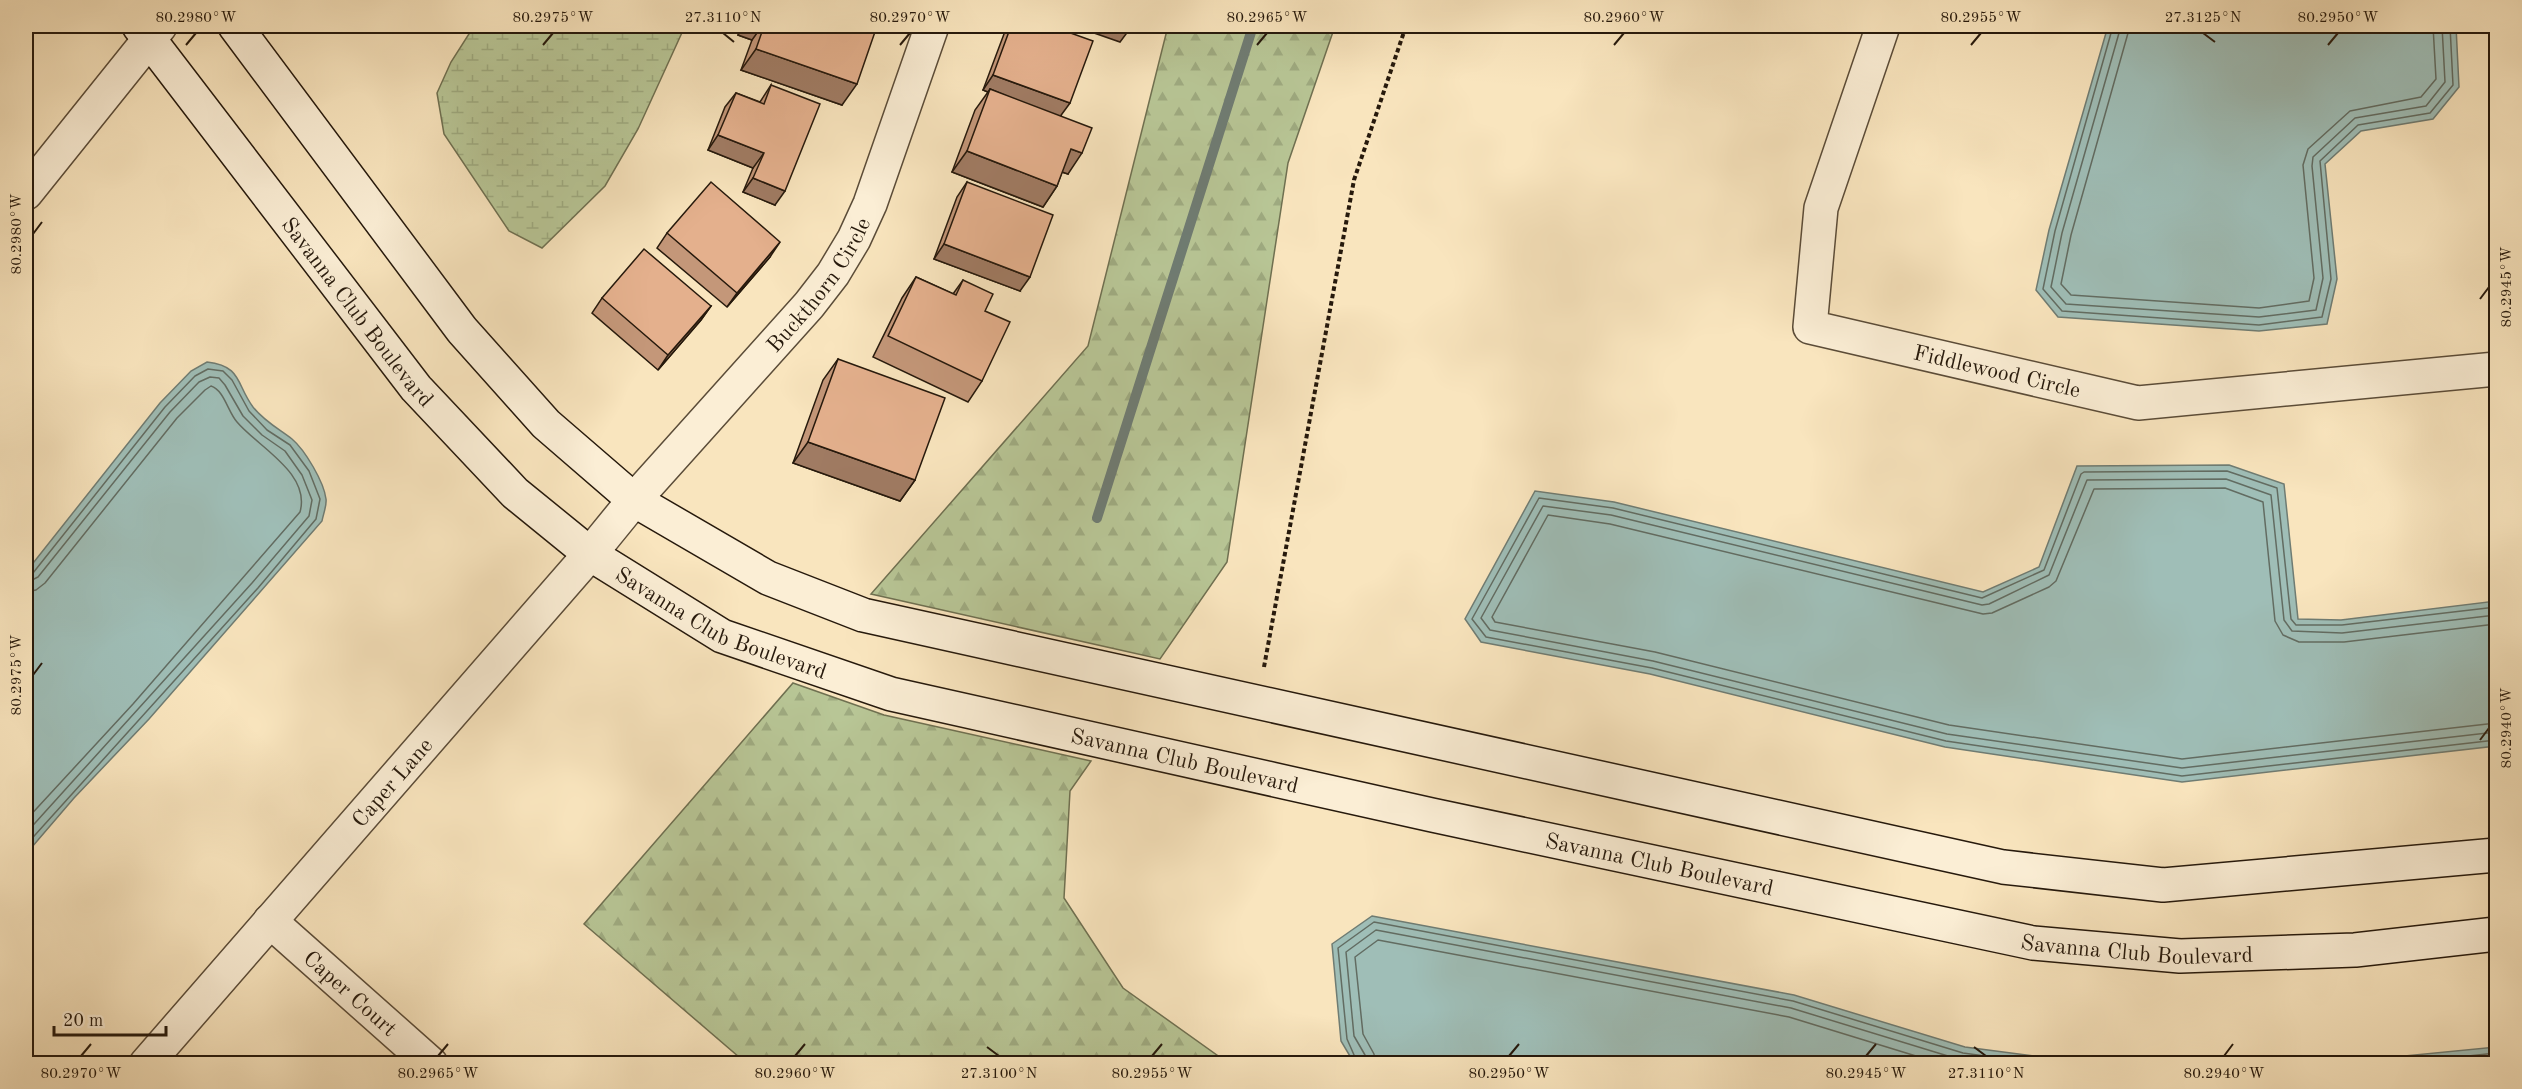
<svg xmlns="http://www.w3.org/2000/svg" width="2522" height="1089" font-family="'Old Standard TT',serif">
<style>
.forest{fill:url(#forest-firs);stroke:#6f7051;stroke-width:1.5}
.wetland{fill:url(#wetland-marsh);stroke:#6f7051;stroke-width:1.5}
.water{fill:#9fbeb7;stroke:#6f7c73;stroke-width:1.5}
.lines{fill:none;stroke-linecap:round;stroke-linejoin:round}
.shore{stroke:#626c62;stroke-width:1.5}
.stream{stroke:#6f7c73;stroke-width:10}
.street-casing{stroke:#5b4c38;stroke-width:36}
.secondary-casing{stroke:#26190c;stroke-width:36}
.path{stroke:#26190c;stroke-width:4;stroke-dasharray:4.5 3;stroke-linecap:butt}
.street{stroke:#fbeed5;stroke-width:33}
.secondary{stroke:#fbeed5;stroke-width:33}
.wall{fill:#c49779;stroke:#26190c;stroke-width:1.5}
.shaded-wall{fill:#a07b63;stroke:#26190c;stroke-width:1.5}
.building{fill:#e4b08d;stroke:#26190c;stroke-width:1.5}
.ticks{fill:none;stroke:#26190c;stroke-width:2}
.labels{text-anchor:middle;stroke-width:4.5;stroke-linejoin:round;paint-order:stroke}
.street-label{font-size:22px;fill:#26190c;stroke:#fbeed5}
.neatline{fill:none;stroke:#26190c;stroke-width:2}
.ticks-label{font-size:15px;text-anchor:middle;fill:#26190c}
</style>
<defs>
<pattern id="forest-firs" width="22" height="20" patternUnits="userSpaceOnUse" patternTransform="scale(1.5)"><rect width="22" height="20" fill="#b8c696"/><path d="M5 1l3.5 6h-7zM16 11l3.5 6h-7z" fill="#9eaa80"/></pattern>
<pattern id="wetland-marsh" width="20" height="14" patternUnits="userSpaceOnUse" patternTransform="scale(1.5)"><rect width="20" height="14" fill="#b8c696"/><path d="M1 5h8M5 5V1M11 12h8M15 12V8" fill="none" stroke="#9eaa80"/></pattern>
</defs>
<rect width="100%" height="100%" fill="#f9e5be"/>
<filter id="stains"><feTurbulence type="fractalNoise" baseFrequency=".00333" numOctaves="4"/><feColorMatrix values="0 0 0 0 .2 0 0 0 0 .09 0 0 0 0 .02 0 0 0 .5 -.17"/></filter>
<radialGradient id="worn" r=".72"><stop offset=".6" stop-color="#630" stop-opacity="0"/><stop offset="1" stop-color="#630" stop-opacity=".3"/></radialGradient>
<path class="forest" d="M1168,26H1335L1288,163L1227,562L1160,659L871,594L1088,346Z
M793,683L884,715L1091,761L1070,791L1064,898L1123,988L1228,1063H746L584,924Z"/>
<path class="wetland" d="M474,26H685L638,129L605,186L542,248L509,231L444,134L437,93L451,62Z"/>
<path class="water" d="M2108,26H2456L2459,87L2433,119L2361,131L2325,164L2337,279L2327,324L2259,331L2058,317L2036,290L2049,230Z
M207,362C242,366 236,384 253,407C264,421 279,429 292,439C305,450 324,482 326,499C327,505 323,515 322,521L149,719L74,798L26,854V572L160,403L191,371Z
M2229,465L2284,484L2298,619L2341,620L2496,601V746L2182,782L1945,747L1650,674L1481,642L1465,619L1535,491L1614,502L1983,592L2039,567L2077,466Z
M1372,916L1794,995L1965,1047L2088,1063H1354L1341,1041L1332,944Z
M2496,1047V1063H2333Z"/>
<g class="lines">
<path class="shore" d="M2113,26L2055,231L2043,289L2062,311L2259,325L2322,317L2331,279L2320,161L2358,125L2430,113L2453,85L2450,26
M2121,26L2062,233L2051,287L2066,304L2259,317L2316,310L2323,278L2312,166L2313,157L2355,118L2426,106L2445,82L2442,26
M2130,26L2071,235L2061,284L2071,295L2259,308L2309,301L2314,278L2303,165L2308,149L2350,111L2421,97L2436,79L2433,26
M26,575L33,573L165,407L195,376L208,369L223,371L232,380L249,411L267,430L290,445L309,471L320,499L316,519L258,588L26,845
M26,583L38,577L170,412L199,382L210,377L219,378L225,385L243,416L262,435L285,451L302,475L312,500L309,516L252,583L26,833
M26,592L36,590L45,583L177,418L205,390L211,386C224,390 228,412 237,422C258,447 311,473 300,512L133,704L26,820
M2496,607L2342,625H2296L2291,619L2277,488L2227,471L2084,472L2081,474L2044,570L1982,598L1613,508L1539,498L1472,619L1486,637L1652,668L1946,741L2182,776L2496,740
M2496,615L2342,633L2292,631L2284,620L2271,495L2226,479L2087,480L2049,575L1989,604L1982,605L1611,515L1543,506L1481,618L1490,630L1653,661L1947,734L2182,768L2496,732
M2496,624L2344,642H2299L2283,635L2275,621L2263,502L2225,488L2094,489L2056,581L2049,587L1992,613L1983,614L1610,524L1548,515L1492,617L1495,622L1655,652L1949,725L2182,759L2496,723
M1358,1064L1347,1039L1338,948L1374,922L1793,1001L1963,1053L2043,1064
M1366,1064L1365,1055L1354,1036L1346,952L1376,930L1791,1008L1961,1060L1988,1064
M1375,1064L1374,1054L1363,1034L1355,957L1378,940L1789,1017L1942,1064
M2394,1064L2496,1053"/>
<path class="stream" d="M1097,518L1253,26"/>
<defs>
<g id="street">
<path id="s1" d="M1883,26L1821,208L1810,327L2138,403L2496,369"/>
<path d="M26,193L160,26"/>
<path id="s2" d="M270,921L431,1064"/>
<path id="s3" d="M146,1064L590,554L634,500L809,305L833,274L854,239L870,204L932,26"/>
</g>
<g id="secondary">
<path id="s4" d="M139,26L416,388L515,493L590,554L722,636L891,694L1432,815L2033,943L2180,956L2355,950L2496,934"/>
<path d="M235,26L462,330L546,424L634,500L768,578L863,615L2003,867L2163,885L2496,855"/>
</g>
</defs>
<use href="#street" class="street-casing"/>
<use href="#secondary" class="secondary-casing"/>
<path class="path" d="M1264,667L1354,180L1406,26"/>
<use href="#street" class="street"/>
<use href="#secondary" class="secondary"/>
</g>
<path class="wall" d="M741,26H877L842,105L741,70L752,40L738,35Z
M1007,26H1051L1068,174L1062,172L1057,186L1043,207L952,172L975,110L988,92L983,90Z
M771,85L775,205L743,192L753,168L708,150L725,107L736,93L760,102Z
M967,182L1020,291L934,259L957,197Z
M667,233L770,257L727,307L657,248Z
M916,277L953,294L963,280L985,311L982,381L968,402L873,357L902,298Z
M602,298L711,306L701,320L658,370L592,313Z
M838,359L915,480L900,501L793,463L823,380Z"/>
<path class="shaded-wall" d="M744,26H762L752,40L738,35Z
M1074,26H1132L1120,42Z
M756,49L857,84L842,105L741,70Z
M993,75L1070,103L1059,118L990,89L988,92L983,90Z
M718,135L764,153L753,168L708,150Z
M1071,149L1082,153L1068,174L1056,170Z
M967,151L1057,186L1043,207L952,172Z
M753,178L785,191L775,205L743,192Z
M780,242L770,257L727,307L737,293Z
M944,244L1030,277L1020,291L934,259Z
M711,306L701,320L658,370L668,355Z
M808,442L915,480L900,501L793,463Z"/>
<path class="building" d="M764,26H877L857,84L756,49Z
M1011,26H1051L1093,41L1070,103L993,75Z
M771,85L820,104L785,191L753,178L764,153L718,135L736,93L764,104Z
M990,89L1092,128L1082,153L1071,149L1057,186L967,151Z
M711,182L780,242L737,293L667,233Z
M967,182L1053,215L1030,277L944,244Z
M644,249L711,306L668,355L602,298Z
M916,277L956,295L963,280L993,294L985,311L1010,322L982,381L888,336Z
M838,359L945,398L915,480L808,442Z"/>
<path class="ticks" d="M723,33L734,42M2203,33L2215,42M186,45L196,33M543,45L553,33M900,45L910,33M1257,45L1267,33M1614,45L1624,33M1971,45L1981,33M2328,45L2338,33M33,234L42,222M2480,299L2489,287M33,675L42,663M2480,740L2489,728M987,1047L999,1056M1974,1047L1986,1056M81,1056L91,1044M438,1056L448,1044M795,1056L805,1044M1152,1056L1162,1044M1509,1056L1519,1044M1866,1056L1876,1044M2224,1056L2233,1044"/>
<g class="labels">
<g class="street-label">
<text dy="8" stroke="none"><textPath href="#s3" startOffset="1030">Buckthorn Circle</textPath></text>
<text dy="8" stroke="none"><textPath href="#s4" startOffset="360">Savanna Club Boulevard</textPath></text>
<text dy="8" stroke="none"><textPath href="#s1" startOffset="504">Fiddlewood Circle</textPath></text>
<text dy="8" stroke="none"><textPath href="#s4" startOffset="846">Savanna Club Boulevard</textPath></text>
<text dy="8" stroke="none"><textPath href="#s4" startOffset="1332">Savanna Club Boulevard</textPath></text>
<text dy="8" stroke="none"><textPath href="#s3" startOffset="374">Caper Lane</textPath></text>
<text dy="8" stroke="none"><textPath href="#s4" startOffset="1818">Savanna Club Boulevard</textPath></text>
<text dy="8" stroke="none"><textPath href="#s4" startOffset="2304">Savanna Club Boulevard</textPath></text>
<text dy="8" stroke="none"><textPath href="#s2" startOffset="108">Caper Court</textPath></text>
</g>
</g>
<rect width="2522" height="1089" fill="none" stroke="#f9e5be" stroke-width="66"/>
<path d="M54 1026v9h112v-9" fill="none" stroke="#26190c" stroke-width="3"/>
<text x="63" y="1026" font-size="18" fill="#26190c" stroke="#fbeed5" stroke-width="4.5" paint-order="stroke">20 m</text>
<rect x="33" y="33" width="2456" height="1023" class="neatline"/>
<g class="ticks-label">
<text x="196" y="22">80.2980°W</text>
<text x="553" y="22">80.2975°W</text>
<text x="723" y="22">27.3110°N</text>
<text x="910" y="22">80.2970°W</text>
<text x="1267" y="22">80.2965°W</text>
<text x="1624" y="22">80.2960°W</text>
<text x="1981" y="22">80.2955°W</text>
<text x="2203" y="22">27.3125°N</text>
<text x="2338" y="22">80.2950°W</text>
<text transform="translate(16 234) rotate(-90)" y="5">80.2980°W</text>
<text transform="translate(2506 287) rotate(-90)" y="5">80.2945°W</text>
<text transform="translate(16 675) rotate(-90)" y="5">80.2975°W</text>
<text transform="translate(2506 728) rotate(-90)" y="5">80.2940°W</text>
<text x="81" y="1078">80.2970°W</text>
<text x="438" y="1078">80.2965°W</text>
<text x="795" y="1078">80.2960°W</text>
<text x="999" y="1078">27.3100°N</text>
<text x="1152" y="1078">80.2955°W</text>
<text x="1509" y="1078">80.2950°W</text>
<text x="1866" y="1078">80.2945°W</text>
<text x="1986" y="1078">27.3110°N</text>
<text x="2224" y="1078">80.2940°W</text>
</g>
<rect width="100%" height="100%" filter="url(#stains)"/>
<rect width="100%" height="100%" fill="url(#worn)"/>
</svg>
